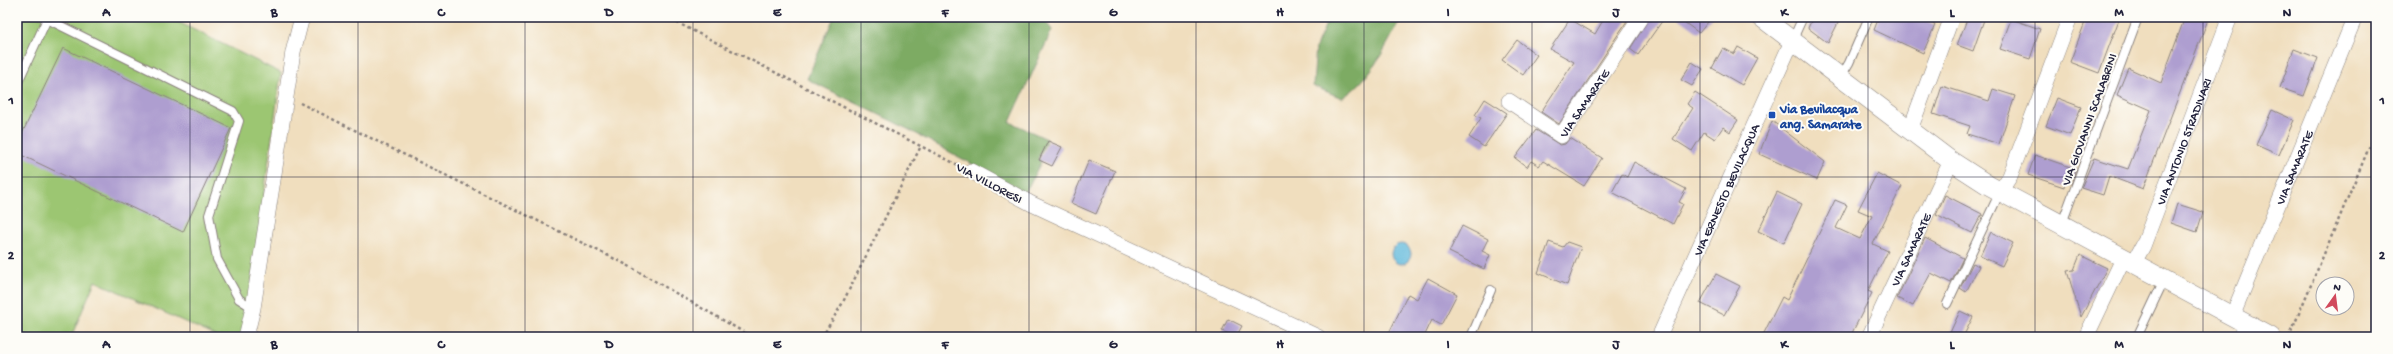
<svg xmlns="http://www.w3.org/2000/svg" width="2393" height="354" font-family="'Gochi Hand',sans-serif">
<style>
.green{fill:#9cc672;stroke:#5f7456}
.forest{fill:#7dab64;stroke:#506650}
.water{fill:#5db8db;stroke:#406d8b}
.building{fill:#ae9ed0}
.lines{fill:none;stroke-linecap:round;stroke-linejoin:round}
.service-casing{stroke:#89807c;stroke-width:10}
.minor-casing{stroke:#89807c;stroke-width:16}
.tertiary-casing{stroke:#89807c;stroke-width:20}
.path{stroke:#89807c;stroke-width:2.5;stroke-dasharray:3 3;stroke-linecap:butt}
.service{stroke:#fff;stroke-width:8}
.minor{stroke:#fff;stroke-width:15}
.tertiary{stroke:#fff;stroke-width:19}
.grid{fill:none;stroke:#22223b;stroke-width:1;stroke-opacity:0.55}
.transit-dot{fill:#1a4fb4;stroke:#fdfcf7;stroke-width:1.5}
.labels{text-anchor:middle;stroke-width:4;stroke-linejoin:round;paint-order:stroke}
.street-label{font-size:13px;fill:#22223b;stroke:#fdfcf7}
.transit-label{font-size:13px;font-weight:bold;fill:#164399;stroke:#fdfcf7;text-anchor:start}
.neatline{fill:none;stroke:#22223b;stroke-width:1.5}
.grid-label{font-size:13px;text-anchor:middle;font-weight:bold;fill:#22223b}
</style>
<rect width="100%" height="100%" fill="#fdfcf7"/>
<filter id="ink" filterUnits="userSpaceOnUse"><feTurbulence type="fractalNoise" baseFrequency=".025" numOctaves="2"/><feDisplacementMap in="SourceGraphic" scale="8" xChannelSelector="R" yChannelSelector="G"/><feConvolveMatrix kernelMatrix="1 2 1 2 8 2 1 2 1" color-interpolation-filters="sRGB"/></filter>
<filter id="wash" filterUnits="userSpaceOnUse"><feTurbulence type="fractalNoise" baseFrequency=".012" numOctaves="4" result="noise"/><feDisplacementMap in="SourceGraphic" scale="16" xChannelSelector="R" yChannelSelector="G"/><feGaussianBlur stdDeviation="0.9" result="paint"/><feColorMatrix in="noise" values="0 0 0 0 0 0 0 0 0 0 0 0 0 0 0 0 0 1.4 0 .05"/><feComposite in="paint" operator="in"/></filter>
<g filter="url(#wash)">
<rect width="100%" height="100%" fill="#f0debe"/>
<path class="green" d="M17,17H168L281,73L244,337H218L95,281L71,337L17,335Z"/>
<path class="forest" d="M834,17H1042L1052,30L1010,122L1047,139L1038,159L1041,162L1025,193L902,126L807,79Z
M1329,17H1402C1386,46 1371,80 1342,98L1313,86L1316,47Z"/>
<path class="water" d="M1391 254a10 10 0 1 1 20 0a10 10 0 1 1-20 0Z"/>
<g id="blocks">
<path class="building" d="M1605,17H1617L1627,21L1559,124L1541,112L1574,62L1550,49L1570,19L1595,34Z
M1650,17H1665L1638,55L1630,49Z
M1677,17H1712L1699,33Z
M1813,17H1841L1828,43L1808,28Z
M1879,17H1919L1935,25L1923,53L1874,30Z
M1968,17H1985L1973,51L1957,45Z
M2087,17H2120L2099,73L2070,62Z
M2185,17H2209L2143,189L2109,176L2103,195L2081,188L2094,158L2128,169L2151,110L2117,95L2128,68L2161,83Z
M2011,19L2040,29L2030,59L2000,49Z
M1517,40L1537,55L1523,75L1502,60Z
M1738,47L1757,58L1742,85L1712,68L1723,48L1734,54Z
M63,48L231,128L183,232L17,153V144Z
M2294,49L2318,58L2304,96L2280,88Z
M1692,62L1703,69L1692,86L1681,80Z
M1942,86L1989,101L1993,89L2015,96L1999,144L1967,134L1970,126L1933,114Z
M1695,92L1738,120L1730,132L1723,127L1715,139L1704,132L1692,151L1673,139L1693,108L1687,104Z
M2057,98L2081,107L2070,135L2046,126Z
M1485,99L1507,113L1484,147L1469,137L1481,118L1475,115Z
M2272,110L2294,120L2279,155L2256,145Z
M1772,121L1825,162L1817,180L1759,154Z
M1536,130L1560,145L1565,144L1570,138L1602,158L1584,186L1543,161L1539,166L1531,161L1527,167L1515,158Z
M1048,141L1062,147L1052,166L1039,160Z
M2035,155L2076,169L2071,184L2065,182L2064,187L2028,175Z
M1089,160L1115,171L1096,214L1071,203Z
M1634,162L1686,189L1679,202L1683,204L1673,224L1612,192L1622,174L1627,177Z
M1877,173L1902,186L1873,244L1888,251L1868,291L1872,293L1850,337H1762L1782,297L1787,300L1835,200L1847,205L1836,228L1860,239L1872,216L1858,210Z
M1777,192L1802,204L1784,243L1758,231Z
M1945,195L1982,214L1972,233L1936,215Z
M2177,204L2203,212L2197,232L2171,223Z
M1462,226L1488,239L1482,251L1490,255L1484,269L1449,252Z
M1991,232L2013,243L2002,266L1980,256Z
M1925,238L1963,258L1951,283L1931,273L1913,306L1897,298Z
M1549,242L1563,247L1567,242L1581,247L1567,285L1538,273Z
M2080,255L2107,268L2081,317L2067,271L2074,270Z
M1973,263L1979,266L1966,292L1960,288Z
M1716,274L1740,286L1724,315L1700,303Z
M1428,278L1457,294L1441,325L1432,320L1424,337H1397L1389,333L1408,294L1417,299Z
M1960,311L1973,317L1963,337H1948Z
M1228,319L1242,326L1236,337L1222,331Z"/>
</g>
</g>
<g filter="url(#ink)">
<use href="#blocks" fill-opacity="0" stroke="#89807c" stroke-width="1"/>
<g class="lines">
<defs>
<path id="service" d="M1792,41L1803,17
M1840,78L1849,63L1869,17
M17,84L47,19L233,111L239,121L209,215L217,259L239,299L253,308
M2061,226L2137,20
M1947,304L2000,192
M1471,337L1491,290
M2137,337L2164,280"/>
<g id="minor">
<path id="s1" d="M1509,101L1561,136L1641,17"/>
<path d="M1910,130L1952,17"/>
<path d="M971,171L1032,204L1318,337"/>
<path d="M2000,192L2010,176L2070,17"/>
<path id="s2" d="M2133,264L2143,246L2230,17"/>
<path id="s3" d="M2232,317L2355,17"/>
<path d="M246,337L253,308L293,52L302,17"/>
<path id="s4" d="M1659,337L1792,41"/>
<path id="s5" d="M1869,337L1951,161"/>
<path d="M2086,337L2123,259"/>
<path d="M2240,337L2246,324"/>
</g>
<path id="tertiary" d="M1761,17L1951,161L1988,185L2271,337"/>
</defs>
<use href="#service" class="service-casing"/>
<use href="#minor" class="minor-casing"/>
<use href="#tertiary" class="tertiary-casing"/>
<path class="path" d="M666,17L958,165
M300,103L627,265L752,337
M17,336L22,337
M822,337L842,304L921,146
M2289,337L2376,131"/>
<use href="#service" class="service"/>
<use href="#minor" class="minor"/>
<use href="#tertiary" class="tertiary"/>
</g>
</g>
<path class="grid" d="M190,17V337M358,17V337M525,17V337M693,17V337M861,17V337M1029,17V337M1196,17V337M1364,17V337M1532,17V337M1700,17V337M1868,17V337M2035,17V337M2203,17V337M17,177H2376"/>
<rect class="transit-dot" x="1768" y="111" width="8" height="8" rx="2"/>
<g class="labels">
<g class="street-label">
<text dy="5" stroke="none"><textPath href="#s1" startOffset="103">VIA SAMARATE</textPath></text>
<text transform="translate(2088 119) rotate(-70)" y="5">VIA GIOVANNI SCALABRINI</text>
<text dy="5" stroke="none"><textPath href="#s2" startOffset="133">VIA ANTONIO STRADIVARI</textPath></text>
<text dy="5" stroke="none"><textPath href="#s3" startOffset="162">VIA SAMARATE</textPath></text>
<text transform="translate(990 182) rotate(28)" y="5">VIA VILLORESI</text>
<text dy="5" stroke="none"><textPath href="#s4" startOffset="162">VIA ERNESTO BEVILACQUA</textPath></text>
<text dy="5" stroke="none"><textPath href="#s5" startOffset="97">VIA SAMARATE</textPath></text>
</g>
<g class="transit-label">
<text x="1780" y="113">Via Bevilacqua<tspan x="1780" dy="15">ang. Samarate</tspan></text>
</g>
</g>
<rect width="2393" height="354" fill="none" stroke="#fdfcf7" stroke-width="44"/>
<g transform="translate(2335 296) rotate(14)"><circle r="19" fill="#fdfcf7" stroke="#a5a5ac"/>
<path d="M0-3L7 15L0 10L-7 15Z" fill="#d1495b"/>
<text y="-6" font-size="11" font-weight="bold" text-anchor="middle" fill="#22223b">N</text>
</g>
<rect x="22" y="22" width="2349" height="310" class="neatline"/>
<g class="grid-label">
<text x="106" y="16">A</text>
<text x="274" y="16">B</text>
<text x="441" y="16">C</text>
<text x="609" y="16">D</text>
<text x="777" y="16">E</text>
<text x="945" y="16">F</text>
<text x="1113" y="16">G</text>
<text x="1280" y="16">H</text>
<text x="1448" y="16">I</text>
<text x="1616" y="16">J</text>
<text x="1784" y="16">K</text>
<text x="1952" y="16">L</text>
<text x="2119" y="16">M</text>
<text x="2287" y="16">N</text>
<text x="11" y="104">1</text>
<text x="2382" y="104">1</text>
<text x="11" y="259">2</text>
<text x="2382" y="259">2</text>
<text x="106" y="348">A</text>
<text x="274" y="348">B</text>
<text x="441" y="348">C</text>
<text x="609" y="348">D</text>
<text x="777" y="348">E</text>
<text x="945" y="348">F</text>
<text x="1113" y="348">G</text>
<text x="1280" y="348">H</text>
<text x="1448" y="348">I</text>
<text x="1616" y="348">J</text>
<text x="1784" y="348">K</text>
<text x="1952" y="348">L</text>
<text x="2119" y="348">M</text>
<text x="2287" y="348">N</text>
</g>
</svg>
